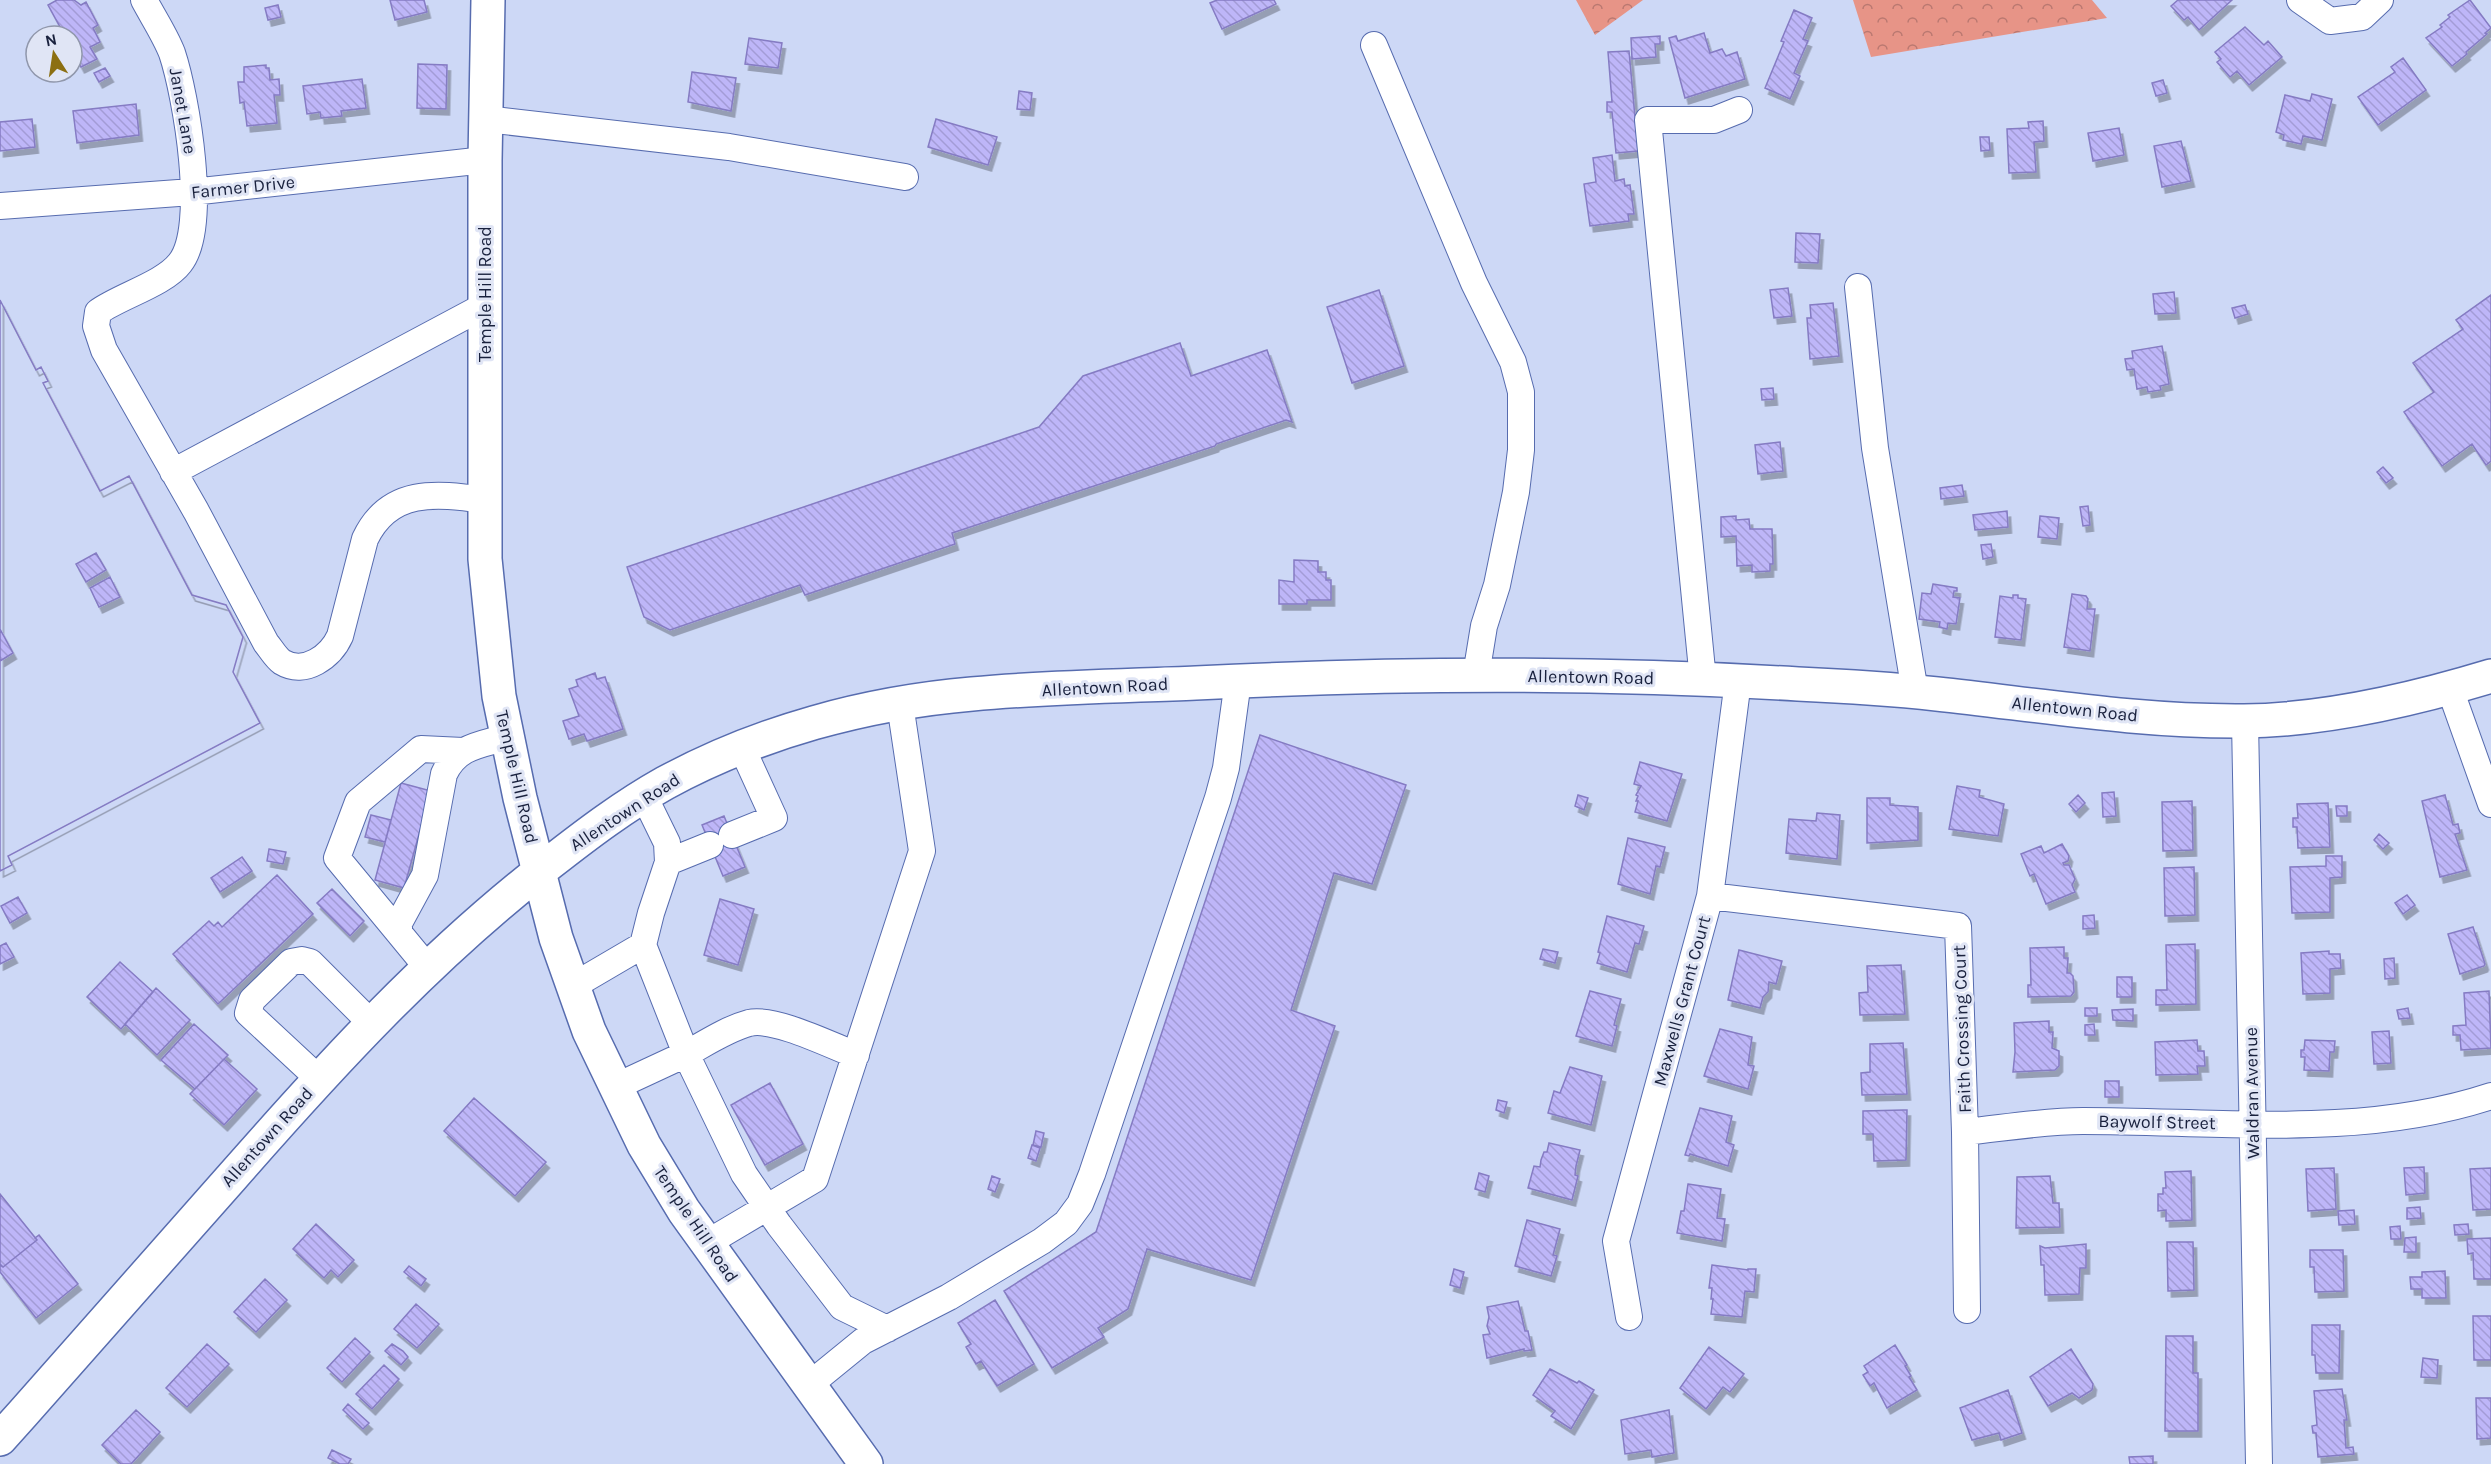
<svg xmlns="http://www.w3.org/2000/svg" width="2491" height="1464" font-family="Karla,sans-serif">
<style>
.forest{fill:url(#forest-crowns)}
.building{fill:url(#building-back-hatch);stroke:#857bc3;stroke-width:1.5;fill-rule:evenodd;filter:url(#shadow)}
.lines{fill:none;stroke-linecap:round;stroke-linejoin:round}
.minor-casing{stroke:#576caf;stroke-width:28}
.major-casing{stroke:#576caf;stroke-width:36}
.minor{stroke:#fff;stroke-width:26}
.major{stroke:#fff;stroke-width:33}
.labels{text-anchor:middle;stroke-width:6;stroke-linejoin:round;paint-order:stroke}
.street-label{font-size:18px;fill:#19213d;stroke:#e0e5f5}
</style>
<defs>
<pattern id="forest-crowns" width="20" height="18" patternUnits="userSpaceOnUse" patternTransform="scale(1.5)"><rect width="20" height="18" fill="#e79487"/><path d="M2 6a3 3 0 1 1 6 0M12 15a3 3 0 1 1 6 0" fill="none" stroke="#ba7870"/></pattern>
<pattern id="building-back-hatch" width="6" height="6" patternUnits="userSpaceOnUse" patternTransform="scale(1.5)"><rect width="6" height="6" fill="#beb6f8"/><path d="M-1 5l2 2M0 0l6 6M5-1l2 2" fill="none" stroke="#a39cd6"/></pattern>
<filter id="shadow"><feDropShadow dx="3.5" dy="6" stdDeviation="0" flood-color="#0004"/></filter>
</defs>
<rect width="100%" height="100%" fill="#cdd8f6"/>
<path class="forest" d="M1576,0H1643L1595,35Z
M1853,0H2092L2107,18L1871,57Z"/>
<path class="building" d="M57,0H74L81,5L86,2L98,25L93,28L100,42L90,47L97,59L81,67L72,50V36H65L48,5Z
M390,0H424L427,12L395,20Z
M1217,0H1274L1276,4L1222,29L1210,3Z
M2178,0H2232L2199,30L2188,17L2184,20L2171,6Z
M2470,0L2491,28L2485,33L2487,34L2466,52L2467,54L2452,66L2426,38L2442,27L2440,25L2450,17L2448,15Z
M278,5L281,17L268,20L265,8Z
M1794,10L1812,18L1803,39L1808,41L1794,73L1800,76L1790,99L1765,88L1784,42L1781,41Z
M2245,27L2264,45L2268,41L2282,57L2249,85L2237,71L2230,77L2217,62L2221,59L2215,52Z
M1704,33L1710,53L1722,49L1726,56L1737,52L1745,79L1685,98L1669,38L1676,36L1678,41Z
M1660,36V44H1655L1656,57L1632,59L1631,38Z
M749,38L782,43L778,68L745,64Z
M1629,51L1638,151L1616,153L1612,112H1607V102H1612L1608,52Z
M2403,58L2426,90L2378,125L2358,97L2395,72L2391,67Z
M418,64L447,65L446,109L417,108Z
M266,65V68H269L270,80L279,79L280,95H274L277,123L247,126L244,102L240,103L238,82H244V67Z
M105,68L110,76L99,82L94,73Z
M692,72L736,78L731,111L688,102Z
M362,79L366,108L341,111L342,116L321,118L320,112L307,114L303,86Z
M2163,80L2167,93L2156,96L2152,83Z
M1019,91L1032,93L1030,110L1017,109Z
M2312,94L2332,99L2322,140L2303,136L2301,144L2283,140L2284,135L2276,132L2285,95L2310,101Z
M136,104L139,135L77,143L73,111Z
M32,119L35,147L0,151V122Z
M936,119L997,137L988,165L928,147Z
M2043,121L2044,141L2034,142L2036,172L2009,173L2007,129L2029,128L2028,122Z
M2119,128L2124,155L2093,161L2088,133Z
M1980,137H1989L1990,150L1981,151Z
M2181,141L2191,181L2162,187L2154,146Z
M1612,155L1615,181L1624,179L1625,186L1630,185L1634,214H1628L1629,221L1590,226L1584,184L1596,182L1593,158Z
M1796,233L1820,234L1818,263L1795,262Z
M1788,288L1792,316L1774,318L1770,290Z
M1379,290L1404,366L1352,383L1327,307Z
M2174,292L2176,313L2155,314L2153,294Z
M2491,295V461L2486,465L2472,444L2442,466L2404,412L2434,392L2413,363L2463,329L2456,320Z
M0,300L36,370L41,367L48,381L43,383L100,491L129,476L192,595L226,605L243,637L233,672L260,723L8,856L12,865L0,871V661L13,653L0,629ZM96,553L106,570L86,582L76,564ZM110,577L120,597L99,607L90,588Z
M0,300L36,370L41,367L48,381L43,383L100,491L129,476L192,595L226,605L243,637L233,672L260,723L8,856L12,865L0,871Z
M1833,303L1839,356L1810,359L1807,318H1811L1810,305Z
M2245,305L2248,314L2235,318L2232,308Z
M1180,343L1191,376L1267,350L1292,422L1286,420L1216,444L1215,446L952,533L955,544L805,595L800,585L670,630L644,617L627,567L1039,427L1083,376Z
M2162,346L2169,384L2160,386L2161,390L2148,392L2147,387L2137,389L2134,369L2127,370L2125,359L2133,358L2132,351Z
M1773,388L1774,399L1762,400L1761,389Z
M1780,442L1783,471L1758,474L1755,445Z
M2383,467L2393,478L2386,483L2377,472Z
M1962,485L1964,496L1941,499L1940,488Z
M2088,506L2090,525L2083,526L2080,507Z
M2007,511L2008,527L1975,530L1973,515Z
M1736,516V520L1749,519L1750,529H1772L1773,564H1770V571L1752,572V565L1737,566L1736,536L1721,537V517Z
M2040,516L2059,518L2057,539L2038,537Z
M1991,544L1993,557L1983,559L1981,545Z
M1294,560L1318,561V572H1326V580H1331V600H1307V604H1279V580L1294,582Z
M1933,584L1957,588V591H1954L1953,597L1960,598L1956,624L1948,623L1947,629L1939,627L1940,622L1919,619L1922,593L1931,594Z
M2072,594L2086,596L2088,599L2087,609H2095L2090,651L2064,647Z
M2013,595H2018V598L2026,599L2021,640L1995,637L2000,596L2013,598Z
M595,673L597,679L605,677L623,729L587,741L584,734L569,739L563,721L579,716L569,689L578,686L576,680Z
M1260,735L1406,785L1372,884L1334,873L1291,1010L1335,1026L1251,1280L1147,1249L1128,1309L1098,1328L1104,1337L1052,1368L1004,1291L1096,1232Z
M1640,762L1682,774L1667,821L1635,812L1638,801H1636L1638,796L1636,795L1641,786L1634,784Z
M401,783L431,791L404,888L375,880Z
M1957,786L1980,790L1979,797L2004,804L1998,836L1949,829Z
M2114,792L2116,816L2103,817L2102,793Z
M1578,795L1588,798L1584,810L1575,806Z
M2078,795L2085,803L2076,812L2069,804Z
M2445,795L2453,825L2458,824L2460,833L2455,834L2467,870L2440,877L2422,801Z
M1867,798H1890V805L1918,807V840L1867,843Z
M2192,801L2193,850L2163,851L2162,802Z
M2328,803L2330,847L2298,848L2297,827H2293V818H2298L2297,804Z
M2336,806H2347V816H2337Z
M1817,813L1840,815L1837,859L1786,853L1789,819L1816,821Z
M371,815L391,820L385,842L365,837Z
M724,816L745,867L723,876L702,825Z
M2379,834L2389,843L2383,849L2374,840Z
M1628,838L1665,847L1660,867L1656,866L1650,894L1618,884Z
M2062,844L2069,856L2068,861L2063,863L2064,865H2069L2075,879L2072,885L2075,892L2046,904L2034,874L2030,876L2021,854L2041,846L2044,853Z
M269,849L286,852L283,864L267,861Z
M2326,856H2342V877L2330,878V912L2292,913L2290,867L2326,866Z
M242,857L252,871L220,892L211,878Z
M2194,867L2195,915L2165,916L2164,868Z
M277,875L313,914L218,1004L173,954L209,921L214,926L218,922L222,927Z
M332,889L364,921L350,936L317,903Z
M2407,895L2415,905L2403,914L2395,903Z
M18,897L27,913L10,923L1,906Z
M720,899L754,909L738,965L704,955Z
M2094,915L2095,928L2083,929V916Z
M1607,916L1644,926L1639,944L1635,943L1627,972L1597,963L1600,953L1598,952Z
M2473,927L2485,964L2484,966L2460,974L2448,934Z
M6,943L14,957L0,964V946Z
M2195,944L2196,1004L2156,1005V990H2167L2166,945Z
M2064,947V958H2068L2067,973H2070L2073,976L2074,992L2071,996L2028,997V985H2031L2030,948Z
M1543,949L1558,952L1555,963L1540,959Z
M1739,950L1782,961L1776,984L1769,982L1768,992L1763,997L1760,1008L1728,1000Z
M2329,951V954H2340L2341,968L2330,969V993L2303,994L2301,953Z
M2394,958L2395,978L2385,979L2384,959Z
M120,962L153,992L121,1029L87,997Z
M1901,965L1905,1014L1860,1015L1859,993L1868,992L1867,966Z
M2117,977H2132V997H2117Z
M156,988L190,1020L157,1055L125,1024Z
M1590,991L1621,999L1614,1025L1617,1026L1612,1046L1576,1036Z
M2489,991L2491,1048L2461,1050L2460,1035H2453V1026L2466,1025L2464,993Z
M2085,1008H2097V1016H2085Z
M2408,1008L2410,1018L2399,1019L2397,1010Z
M2133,1009V1021L2113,1020L2112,1010Z
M2049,1021V1032H2053L2052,1048L2059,1051V1066L2055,1070L2013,1072L2015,1052L2014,1023Z
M194,1024L228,1055L195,1089L161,1060Z
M2094,1024L2095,1035H2085V1025Z
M1720,1029L1752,1037L1748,1065L1754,1066L1748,1089L1704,1076Z
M2389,1031L2391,1063L2374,1064L2372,1032Z
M2197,1040L2198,1051H2204L2205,1066H2197L2198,1074L2156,1075L2155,1042Z
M2305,1040L2335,1041L2334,1052H2330L2329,1071L2304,1070L2305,1057H2301V1050H2304Z
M1903,1043L1907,1094L1862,1095L1861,1073L1870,1072V1044Z
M224,1059L257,1089L224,1125L190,1094Z
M1570,1067L1602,1076L1591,1125L1548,1113L1554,1091L1560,1093Z
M2105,1081H2119V1097H2105Z
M770,1083L803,1144L765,1165L731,1105Z
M474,1098L546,1162L515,1196L444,1131Z
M1498,1100L1507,1102L1504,1113L1496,1110Z
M1700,1108L1732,1116L1726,1142L1734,1145L1728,1166L1690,1154L1689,1156L1685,1155Z
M1903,1110H1907L1906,1160L1874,1161L1873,1134H1863V1111Z
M1036,1131L1044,1133L1041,1147L1033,1145Z
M1549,1143L1580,1150L1576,1166L1575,1175L1578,1176L1572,1200L1528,1188L1534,1166L1540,1167L1541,1160L1544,1152H1547Z
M1032,1145L1040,1148L1036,1161L1028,1158Z
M2424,1167L2425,1193L2406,1195L2404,1168Z
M2334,1168L2336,1209L2308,1211L2306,1169Z
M2491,1168V1209L2473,1210L2470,1169Z
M2191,1171L2192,1220L2166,1221V1210L2158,1211V1194H2163V1188H2166L2165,1172Z
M1479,1173L1489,1176L1485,1192L1475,1189Z
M992,1176L1000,1179L995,1192L988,1189Z
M2050,1176L2053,1203H2059L2060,1227L2016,1228L2017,1177Z
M1688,1184L1721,1189L1717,1218L1725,1219L1722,1241L1677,1233L1681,1211H1684Z
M0,1194L37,1240L3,1267L0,1264Z
M2420,1207L2421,1218L2407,1219V1208Z
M2354,1210L2355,1224L2339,1225L2338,1211Z
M1527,1220L1560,1229L1553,1255L1557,1256L1551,1276L1515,1266Z
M316,1224L354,1260L338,1277L331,1270L324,1278L293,1249Z
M2468,1224L2469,1234L2455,1235L2454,1225Z
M2400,1226L2401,1239H2391L2390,1227Z
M39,1235L78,1284L36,1318L0,1272V1265L3,1267L37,1240L35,1238Z
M2416,1237V1252H2404L2405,1238Z
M2491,1238V1279H2474L2473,1253L2468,1254L2467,1239Z
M2167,1242H2193L2194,1290L2168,1291Z
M2086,1244V1268H2080L2079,1294L2045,1295L2044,1265H2041L2040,1246L2045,1248Z
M2310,1250H2343L2344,1291L2315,1292L2314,1267H2310Z
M1712,1265L1748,1270V1269H1756L1754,1292L1745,1291L1742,1317L1711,1314L1713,1299H1711L1712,1288H1709Z
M409,1266L426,1279L421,1286L404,1272Z
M1454,1269L1464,1272L1460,1288L1450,1285Z
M2445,1271L2446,1298H2422V1289H2411L2410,1277H2422V1272Z
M265,1279L287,1300L256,1332L234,1312Z
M995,1300L1034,1364L997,1386L981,1361L976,1364L966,1347L971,1344L958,1323Z
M1518,1301L1525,1331H1528L1532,1350L1524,1351V1349L1487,1358L1483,1335L1490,1334L1487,1326L1489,1317L1487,1307Z
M416,1304L439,1324L417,1348L394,1329Z
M2473,1316H2491V1360H2474Z
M2312,1325H2340L2339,1373H2316L2315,1355H2312Z
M2166,1336H2193V1373H2198V1431H2165Z
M355,1338L370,1352L342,1382L327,1368Z
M207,1344L229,1364L187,1407L166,1388Z
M392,1344L403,1351L408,1357L401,1365L385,1351Z
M1895,1345L1907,1365L1905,1366L1911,1376L1909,1377L1917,1390L1887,1408L1874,1383L1870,1386L1863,1375L1868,1372L1864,1366Z
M1709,1347L1744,1374L1730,1392L1723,1387L1706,1409L1680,1388Z
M2071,1349L2093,1384L2092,1390L2079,1398L2072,1393L2048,1406L2030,1377Z
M2423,1358L2438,1360L2437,1378L2421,1377Z
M384,1365L399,1379L372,1409L356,1394Z
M1550,1369L1577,1383L1579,1381L1594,1390L1571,1429L1551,1416L1555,1411L1533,1395Z
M2342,1389L2347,1420H2344L2346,1448L2353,1447L2354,1454L2318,1457L2316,1433H2313L2312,1426L2317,1425L2314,1391Z
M2008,1390L2022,1433L2001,1440L1999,1433L1972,1440L1960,1408Z
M2476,1398H2491V1438L2477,1439Z
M348,1404L369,1423L363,1429L343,1410Z
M136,1410L160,1432L131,1464H121L102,1445Z
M1669,1410L1674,1453L1652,1457L1651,1450L1625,1454L1621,1420Z
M332,1450L351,1459L348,1464H340L328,1458Z
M2153,1456V1464H2130L2129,1457Z"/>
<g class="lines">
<defs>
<path id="minor" d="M144,0C153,17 165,35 172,53C186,95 209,227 180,263C164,284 120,296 98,312L96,326L104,350L196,511L266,643C271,649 276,658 282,662C305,676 331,656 340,636L365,539C389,488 436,493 484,500
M2300,0L2330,21L2362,17L2380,0
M1374,45L1474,283L1513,362L1521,392V450L1516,492L1497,585L1484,626L1476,675
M486,119L729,147L905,177
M0,206L192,192L485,160
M1858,287L1875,448L1915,692
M173,472L486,305
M1703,680L1648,120H1714L1739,110
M2450,689L2491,804
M2245,721L2259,1464
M644,796L667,843L668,862L651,913L643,945L686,1054C706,1043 727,1029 749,1023C774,1017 830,1045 856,1055
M732,835L774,818L742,748
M668,862L710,845
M1710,896L1958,926L1965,1132L1967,1310
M399,933L337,858L358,802L421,749L463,751
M427,967L399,933V923L425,875L444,774C457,746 480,745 507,737
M573,986L643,945
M319,1079L248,1013L252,1000L291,962L302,960L310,962L371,1023
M615,1087L686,1054L744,1174L779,1225L842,1307L887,1329
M1965,1132C2004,1128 2044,1121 2083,1121C2218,1121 2361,1139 2491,1096
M707,1243L815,1179L922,851L900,704
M1629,1317L1616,1241L1710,896L1738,681
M809,1385L863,1341L949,1297L1042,1241L1066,1223L1080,1204L1092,1174L1218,798L1226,768L1238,681"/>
<path id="major" d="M488,0L485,160V559L499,696L520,798L556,938L589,1031L644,1145L684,1211L866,1464
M0,1439C78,1352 155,1264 232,1177C331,1064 431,955 550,863C587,834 624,806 665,783C759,732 866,703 972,694C1046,687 1121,686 1196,683C1396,673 1597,672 1798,684C1844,686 1891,689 1937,694C2039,705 2141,722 2244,721C2327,720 2412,700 2491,676"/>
</defs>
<use href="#minor" class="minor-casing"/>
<use href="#major" class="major-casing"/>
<use href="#minor" class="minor"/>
<use href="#major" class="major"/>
</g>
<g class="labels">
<g class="street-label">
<text transform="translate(183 111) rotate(80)" y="6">Janet Lane</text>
<text transform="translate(243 187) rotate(-6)" y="6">Farmer Drive</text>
<text transform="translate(485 294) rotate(-90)" y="6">Temple Hill Road</text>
<text transform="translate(1591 677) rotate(1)" y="6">Allentown Road</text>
<text transform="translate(1105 687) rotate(-3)" y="6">Allentown Road</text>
<text transform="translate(2075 709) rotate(6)" y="6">Allentown Road</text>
<text transform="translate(517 777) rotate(77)" y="6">Temple Hill Road</text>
<text transform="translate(625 812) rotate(-33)" y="6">Allentown Road</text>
<text transform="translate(1682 1001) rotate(-75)" y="6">Maxwells Grant Court</text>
<text transform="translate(1962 1029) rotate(-92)" y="6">Faith Crossing Court</text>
<text transform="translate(2252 1093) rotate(-91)" y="6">Waldran Avenue</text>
<text transform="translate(2157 1122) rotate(1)" y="6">Baywolf Street</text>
<text transform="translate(267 1137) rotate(-48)" y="6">Allentown Road</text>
<text transform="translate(696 1224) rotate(56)" y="6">Temple Hill Road</text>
</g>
</g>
<g transform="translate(54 54) rotate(348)"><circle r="28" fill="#e0e5f5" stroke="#9097ab" stroke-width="1.5"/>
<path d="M0-4.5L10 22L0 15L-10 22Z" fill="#8c6f11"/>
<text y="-9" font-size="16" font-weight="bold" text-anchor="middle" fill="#19213d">N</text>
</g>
</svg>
